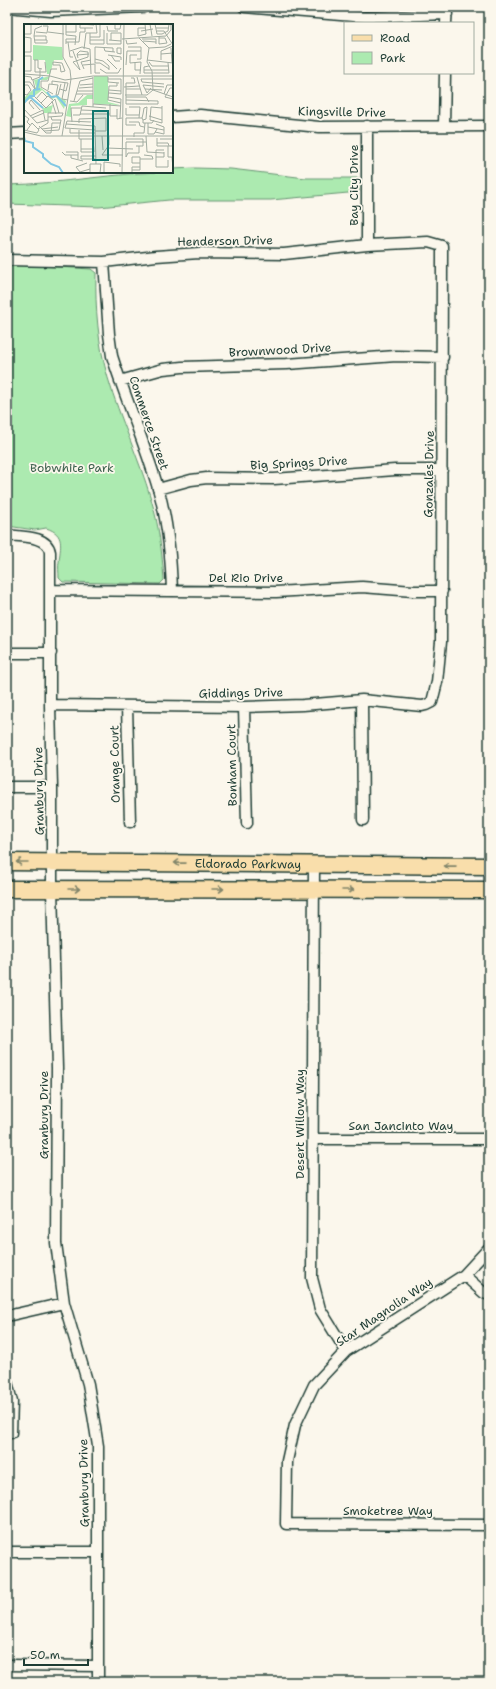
<svg xmlns="http://www.w3.org/2000/svg" width="496" height="1689" font-family="'Shantell Sans',sans-serif">
<style>
.green{fill:#aceab0;stroke:#669472}
.lines{fill:none;stroke-linecap:round;stroke-linejoin:round}
.street-casing{stroke:#1f3d34;stroke-width:13}
.primary-casing{stroke:#1f3d34;stroke-width:19}
.street{stroke:#fbf7ec;stroke-width:10}
.primary{stroke:#f9deab;stroke-width:16}
.oneway{stroke:#81856a}
.labels{text-anchor:middle;stroke-width:3.5;stroke-linejoin:round;paint-order:stroke}
.street-label{font-size:12px;fill:#1f3d34;stroke:#fbf7ec}
.park-label{font-size:12px;fill:#3b604d;stroke:#fbf7ec}
.inset-river{fill:none;stroke:#82c8e3;stroke-width:2}
.inset-road{fill:none;stroke:#a3ada2;stroke-width:1}
.view{fill:#0f766e;fill-opacity:0.15;stroke:#0f766e;stroke-width:2}
.inset-edge{fill:none;stroke:#1f3d34;stroke-width:2}
</style>
<rect width="100%" height="100%" fill="#fbf7ec"/>
<filter id="ink" filterUnits="userSpaceOnUse"><feTurbulence type="fractalNoise" baseFrequency=".025" numOctaves="2"/><feDisplacementMap in="SourceGraphic" scale="8" xChannelSelector="R" yChannelSelector="G"/><feConvolveMatrix kernelMatrix="1 2 1 2 8 2 1 2 1" color-interpolation-filters="sRGB"/></filter>
<g filter="url(#ink)">
<path class="green" d="M195,168L231,169L306,178H359V192L271,200H169L99,207L7,204V185C62,184 117,172 172,172V169Z
M25,265L91,269L96,273C95,308 98,344 108,378C120,419 139,458 151,499C159,525 162,552 164,580L160,584L63,582L59,578C59,572 58,567 59,562C60,547 66,534 46,528L35,530L7,526V266Z"/>
<g class="lines">
<defs>
<path id="street" d="M7,7L51,11L143,7
M244,7L365,17L447,14
M446,23L447,7
M172,117L200,115L319,127L489,126
M367,126V245
M444,126L445,73
M7,134L25,133
M7,260L104,262L156,256L199,253L284,254L367,245L428,242L442,246V251L441,642L437,682L432,702L426,705L422,706L362,700L303,705L244,707L50,705
M104,262L109,334L112,356C126,400 145,444 158,488C168,522 171,556 172,591
M120,381L163,369L182,367L287,364L396,356L443,357
M158,489L191,480L207,478L274,479L395,470H442
M7,535C21,537 47,535 50,552V705L52,787V889L57,1068L56,1243L64,1303L88,1384L98,1446V1682
M50,590L276,592L362,587L413,591H442
M7,653H51
M362,700L363,820
M127,706L130,822
M244,707L247,823
M7,787H52
M314,865L312,1278L320,1309L346,1351
M313,1139H489
M489,1248L464,1275L346,1351L314,1385L295,1425L287,1461L286,1524L489,1525
M464,1275L484,1293L489,1295
M7,1316L64,1303
M7,1382L12,1402L11,1433H7
M7,1552H98
M7,1665L98,1666"/>
<g id="primary">
<path id="s1" d="M7,862L489,866"/>
<path d="M7,889L489,890"/>
</g>
</defs>
<use href="#street" class="street-casing"/>
<use href="#primary" class="primary-casing"/>
<use href="#street" class="street"/>
<use href="#primary" class="primary"/>
</g>
<defs><path id="oneway-shaft" d="M-6 0H5M1.5-3L5.5 0L1.5 3" fill="none" stroke-width="1.6" stroke-linecap="round" stroke-linejoin="round"/></defs>
<g class="oneway">
<use href="#oneway-shaft" transform="translate(22 862) rotate(-180)"/>
<use href="#oneway-shaft" transform="translate(180 863) rotate(-179)"/>
<use href="#oneway-shaft" transform="translate(450 866) rotate(-179)"/>
<use href="#oneway-shaft" transform="translate(74 889)"/>
<use href="#oneway-shaft" transform="translate(218 889)"/>
<use href="#oneway-shaft" transform="translate(348 890)"/>
</g>
</g>
<g class="labels">
<g class="street-label">
<text transform="translate(342 112) rotate(1)" y="4">Kingsville Drive</text>
<text transform="translate(354 185) rotate(-90)" y="4">Bay City Drive</text>
<text transform="translate(225 241) rotate(-1)" y="4">Henderson Drive</text>
<text transform="translate(280 350) rotate(-3)" y="4">Brownwood Drive</text>
<text transform="translate(149 423) rotate(71)" y="4">Commerce Street</text>
<text transform="translate(299 463) rotate(-3)" y="4">Big Springs Drive</text>
<text transform="translate(429 474) rotate(-89)" y="4">Gonzales Drive</text>
<text x="246" y="582">Del Rio Drive</text>
<text transform="translate(241 693) rotate(-1)" y="4">Giddings Drive</text>
<text transform="translate(115 764) rotate(-91)" y="4">Orange Court</text>
<text transform="translate(232 765) rotate(-91)" y="4">Bonham Court</text>
<text transform="translate(39 791) rotate(-91)" y="4">Granbury Drive</text>
<text dy="4" stroke="none"><textPath href="#s1" startOffset="241">Eldorado Parkway</textPath></text>
<text transform="translate(44 1115) rotate(-90)" y="4">Granbury Drive</text>
<text transform="translate(300 1124) rotate(-90)" y="4">Desert Willow Way</text>
<text x="401" y="1130">San Jancinto Way</text>
<text transform="translate(384 1312) rotate(-34)" y="4">Star Magnolia Way</text>
<text transform="translate(84 1483) rotate(-91)" y="4">Granbury Drive</text>
<text x="388" y="1515">Smoketree Way</text>
</g>
<g class="park-label">
<text x="72" y="472">Bobwhite Park</text>
</g>
</g>
<g transform="translate(24 24)">
<rect width="149" height="149" fill="#fbf7ec"/>
<path d="M9,21L38,23L39,36H30L26,50H23L21,36H9ZM26,52L23,56H16V63L28,73L34,72L42,77L40,85L32,73L28,75L18,66L8,74L20,84L29,81L27,89H20L19,85L7,74L0,79V74L12,63L10,56ZM70,52H84V78L96,81L70,80ZM63,71H69V75H63V81L47,82V93L42,92L45,80L54,79Z" fill="#aceab0"/>
<path class="inset-river" d="M13,65L15,56L19,53M23,68L27,73L33,72L42,82M6,73L19,84M0,79L6,72H10V66L16,65M0,113L1,117L9,119V123L19,130V133L27,140L35,143L39,149"/>
<path class="inset-road" d="M39,0V33L46,46L47,55M42,0V11L52,12L51,21M56,0V4H69M56,0L70,1M91,0V5H96L97,0M121,0L122,10L114,12V4H121M126,0L128,12M131,0L133,10H138L144,7L145,0M83,2L84,7H94M132,4H145M117,7L129,5M133,7H140L149,21M12,8L23,9L24,2H19M24,8L40,10M42,8H52V0M66,9V20H80V6M83,9V20H97V9H87V16M0,10H7V0M10,12H22V16M135,12V20L143,19L141,14H135M142,12L147,6V0M0,13L7,14V28H0M66,13H76V0M98,15L142,12M118,15H132V20M11,16H23V19H11L10,12L11,5L18,2M66,16H80M85,16L97,17M102,16L103,20L113,19M119,17L132,18M42,18H55L56,8H61V4M44,18L46,33H49M42,20V15H52M104,23H117V35H113M80,24L81,27L91,28M93,24H97V30L93,29ZM125,24L141,23L147,20M147,24L148,39M60,25L62,9H73L72,0M46,27L58,23L66,25L67,50M49,27L56,46M137,30L149,29M53,31L65,30M84,31L97,33V36M87,31L91,37H96M113,31H106V39L117,38L116,50M0,32H7V47H0M54,34L53,30L56,27L64,28V33L49,38L56,46M71,35L79,37L85,42V46M83,35L93,45M10,36H14V44L18,45M11,36V48H22L21,38M123,36L149,39M137,36V27L149,22M29,38L38,39L41,47L37,48L36,41H29ZM111,38V46H117M125,38L128,42H145M59,41L71,40V49H76M102,41L103,27H117M125,42L120,43V49H145L144,39M60,45L57,38L67,36M76,45L82,49H94L97,44M85,45L76,39H71V23L89,24V28M120,46H145M0,50L26,52L41,56L69,52H149M0,52L7,53L8,56L16,53V45M84,53V58L95,59M113,53L118,71M84,55H97V70L85,69M1,58H6L11,65L9,56M41,59L38,75L44,76M93,59V62H85L84,76L97,79M28,60V57L44,59L42,67L36,65M140,60L118,58L117,55H148M56,61L69,60M100,63L115,62M55,64L69,63M127,64L123,69L119,61L140,63M149,64H146L141,73L149,75M102,65H116M121,65L138,66M24,66L25,60L34,61L32,71H34L37,60M85,66L97,67M129,66L149,73M53,67H69M0,70L3,71L7,66L4,61H1M29,70L17,63V57H24L27,45H33M52,70H69M140,70L143,61H149M101,71H123L129,66L128,47L123,38L125,24L115,14M11,73L22,84L31,75L35,89M84,73L97,75L96,94M102,73H122L125,78M12,75L18,68L23,73M102,76L134,77V80H102V59H111L110,54H107M28,77L32,90M46,77L53,78L59,71M50,77L56,57L69,54M17,79L24,72L29,76M69,80L97,82M86,80V92H93M138,82V99L126,96L127,83L138,84M69,83V53M105,83H116L115,94M102,84V91H115M0,85L13,99L24,96M10,85L5,79L7,76L16,86M93,85V95L98,94M57,86L82,87M56,90H86M0,91L5,95L3,98L6,101M49,91H56L58,82L82,84M6,92L19,86L21,96M125,92L138,96M8,94L20,89M119,96L122,95L123,83L120,84L119,90L118,94L119,96V99H128L130,96M48,98L47,84H58M67,98L43,97L41,104L71,106M105,98H115L116,102L120,103M55,99V95L82,94V107H71M124,99V110H130L133,105M42,100L71,102L72,140M112,101H102V94H118M15,102L22,109H27L28,99H36M124,103L140,106M14,105L24,99V89H39L38,92L24,93M18,105L34,103M46,105V109H71M0,106L13,109L15,106L8,99L3,106M55,106V115H69L70,128H57V115M20,107L35,106L37,96H28L27,93M0,108L17,112H149M131,108L140,110V103L132,100M38,112L47,55M78,112L79,126M85,112V121L78,131H99M122,112L123,128L140,129M110,113V109H120L121,99M133,114V122H149M102,115H119V122H112M136,115H149M133,119H144L145,122M115,122V129H104L102,133V118H122M144,122V133H149M83,124L109,125M57,125H70M140,126H132V143H144V136M38,128L41,131H54M42,128H54V135M47,131V134L59,137M132,133H140V128M148,133L149,145M72,135H57V132H72M116,135H129L128,132L120,131M63,139L52,143L56,148L66,145M108,146H116V133H108V139H116M66,149V140H77L76,149M80,149V138L96,140V143M98,149L100,0M108,149V143H116"/>
<path class="view" d="M69,87H84V136H69Z"/>
<rect width="149" height="149" class="inset-edge"/>
</g>
<rect width="496" height="1689" fill="none" stroke="#fbf7ec" stroke-width="24"/>
<rect x="12" y="12" width="472" height="1665" fill="none" stroke="#1f3d34" stroke-width="1.5" filter="url(#ink)"/>
<rect x="344" y="22" width="130" height="52" fill="#fbf7ec" stroke="#a3ada2"/>
<rect x="352" y="35" width="20" height="6" fill="#f9deab" stroke="#a3ada2"/>
<text x="380" y="42" font-size="12" fill="#1f3d34">Road</text>
<rect x="352" y="52" width="20" height="12" fill="#aceab0" stroke="#a3ada2"/>
<text x="380" y="62" font-size="12" fill="#1f3d34">Park</text>
<path d="M24 1659v6h64v-6" fill="none" stroke="#1f3d34" stroke-width="2"/>
<text x="30" y="1659" font-size="12" fill="#1f3d34" stroke="#fbf7ec" stroke-width="3" paint-order="stroke">50 m</text>
</svg>
